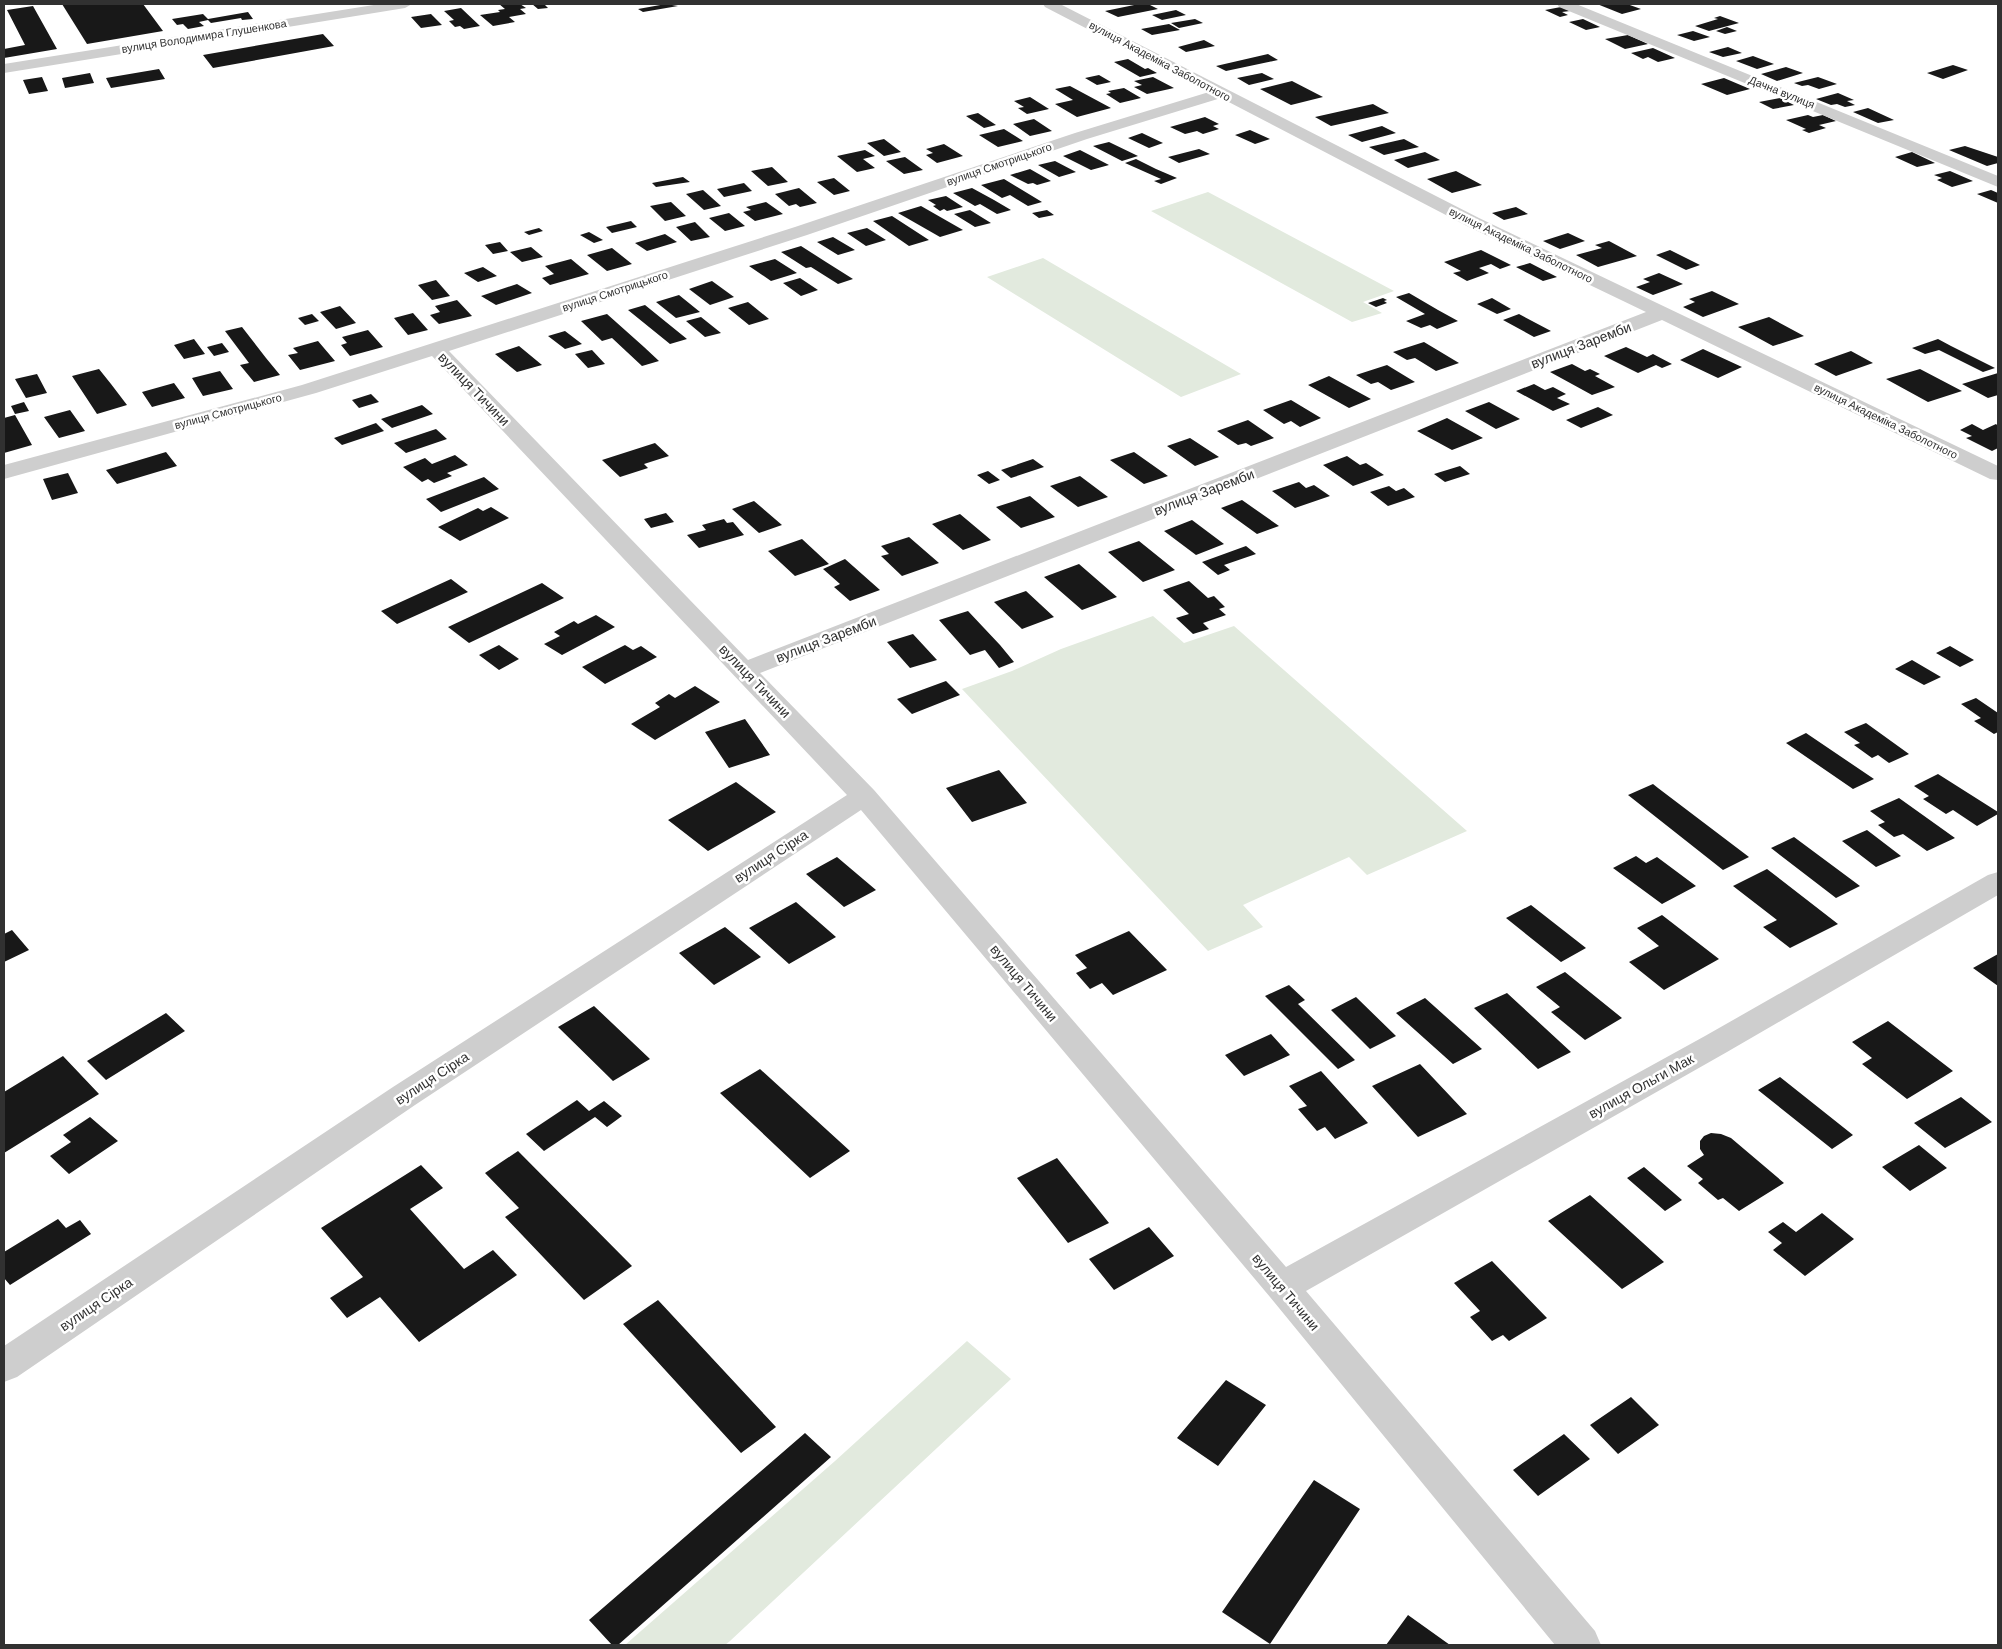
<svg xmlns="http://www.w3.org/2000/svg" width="2002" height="1649" font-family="'DM Sans',sans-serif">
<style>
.green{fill:#e2eade}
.building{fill:#181818}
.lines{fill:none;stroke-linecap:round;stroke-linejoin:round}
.street{fill:#cecece;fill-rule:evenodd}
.labels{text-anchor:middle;stroke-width:5;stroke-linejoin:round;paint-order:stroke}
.far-street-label{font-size:11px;fill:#313131;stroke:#fff}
.street-label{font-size:14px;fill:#313131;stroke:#fff}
</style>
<rect width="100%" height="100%" fill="#fff"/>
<path class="green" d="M1208,192L1394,291L1363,302L1382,313L1352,322L1151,211Z
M1043,258L1241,374L1181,397L987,277Z
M1153,616L1184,643L1234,626L1467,831L1367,875L1349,857L1243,905L1263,927L1208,951L962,689L1012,671L1061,649Z
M967,1341L1011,1379L730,1641L725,1645H625L835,1461Z"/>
<path class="building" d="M62,4H143L163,31L87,44Z
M499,4H520L526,8L520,9L526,14L509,17L515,22L493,26L480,15L500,12L498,10L505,9Z
M532,4H544L548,8L538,9Z
M666,4L678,6L643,12L638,9Z
M1139,4H1148L1158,9L1118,17L1105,11Z
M1597,4H1627L1641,9L1622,14Z
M33,6L57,49L4,58V49L25,45L7,10Z
M1561,7L1570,11L1562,12L1568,15L1560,17L1545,10Z
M461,8L480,26L464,29L460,26L455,27L449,21L454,20L444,11Z
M1176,10L1186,15L1162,20L1152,15Z
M248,12L253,19L242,20L241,18L211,23L208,20L199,22L204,26L188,29L183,24L177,25L172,19L203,14L208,19Z
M431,14L442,25L421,28L411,17Z
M1720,16L1739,23L1709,31L1695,26L1718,19L1714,18Z
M1195,19L1203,23L1179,28L1171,23Z
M1583,19L1600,27L1586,30L1569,22Z
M1169,24L1180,30L1152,35L1141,29Z
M1727,27L1737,31L1725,34L1716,31Z
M1693,31L1710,37L1694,41L1677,35Z
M323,34L334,46L213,68L203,55Z
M1628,35L1648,44L1625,49L1605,39Z
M1204,40L1215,46L1186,52L1178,47Z
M1728,47L1742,53L1723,57L1709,52Z
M1653,48L1675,58L1658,62L1648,57L1643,59L1631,53Z
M1268,54L1278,60L1226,71L1216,66Z
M1753,56L1774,64L1757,69L1736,61Z
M1128,59L1145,69L1148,68L1157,73L1140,77L1114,62Z
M1953,65L1968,70L1943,79L1927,73Z
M1786,67L1803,73L1777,81L1761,74Z
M159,69L165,79L111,88L106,78Z
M90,73L94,83L65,88L62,78Z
M1262,73L1274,79L1249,85L1237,78Z
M1099,75L1111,82L1097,85L1085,78Z
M42,77L48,91L29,94L23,80Z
M1153,77L1174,88L1147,94L1134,87L1142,85L1134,81Z
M1818,77L1837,84L1819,89L1808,85L1802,86L1794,83Z
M1724,78L1750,89L1727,95L1701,84Z
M1292,81L1323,97L1291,105L1260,89Z
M1070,86L1111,108L1077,117L1055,104L1073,100L1055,89Z
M1124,88L1141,98L1120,103L1106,94L1111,93L1108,91Z
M1838,93L1854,100L1847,101L1855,105L1845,107L1837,104L1831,105L1816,99Z
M1030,97L1049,109L1027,114L1018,108L1024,107L1014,101Z
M1780,98L1794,105L1773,109L1759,102Z
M1373,104L1389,113L1331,126L1315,117Z
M1868,108L1894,120L1878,123L1853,112Z
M978,113L996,125L984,128L966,116Z
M1808,115L1813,117L1823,115L1836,121L1819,125L1826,128L1809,133L1802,130L1806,129L1786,120Z
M1205,117L1219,124L1213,126L1219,129L1203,134L1197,131L1185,134L1170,127Z
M1034,119L1052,131L1030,136L1013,124Z
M1382,126L1396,133L1362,142L1348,135Z
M1004,129L1023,141L998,147L979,135Z
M1250,130L1270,139L1255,144L1235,135Z
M1142,133L1163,143L1149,148L1128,138Z
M884,139L901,152L884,156L867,143Z
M1404,139L1419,147L1384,155L1369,147Z
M1109,142L1138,156L1122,161L1093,146Z
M944,144L963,156L937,163L926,155L933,153L926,149Z
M1965,146L1998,157V163L1987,166L1949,150Z
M1199,149L1210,154L1179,163L1168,157Z
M865,150L875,156L863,159L875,168L857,172L837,156Z
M1080,150L1109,165L1091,170L1063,156Z
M1425,152L1440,160L1408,168L1394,160Z
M1912,152L1935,163L1917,167L1895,157Z
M905,157L923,170L904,174L886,161Z
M1136,159L1156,169L1177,178L1161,184L1154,181L1161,179L1125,163Z
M1055,161L1076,172L1059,177L1038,165Z
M772,167L788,182L768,186L751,171Z
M1030,169L1051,181L1037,185L1033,183L1028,184L1010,175Z
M1456,171L1482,185L1452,193L1427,179Z
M1950,171L1973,181L1952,187L1937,180L1942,178L1934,175Z
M683,177L690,182L656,187L652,183Z
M834,178L850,191L834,195L817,182Z
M1004,179L1042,202L1028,206L1010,195L1002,198L981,185Z
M744,183L752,191L724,197L717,189Z
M799,188L817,203L800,207L796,204L789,206L775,194Z
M972,188L994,200L1011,210L997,214L980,204L975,206L953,193Z
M703,190L721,206L704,210L686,194Z
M1991,190L1998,193V203L1977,194Z
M946,196L963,207L947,211L944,209L940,211L933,206L936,205L928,200Z
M671,202L686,216L665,221L650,206Z
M766,202L783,214L755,221L743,212L751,210L746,207Z
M921,206L963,230L940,237L898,213Z
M1516,207L1528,214L1504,220L1492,213Z
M970,210L991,223L975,227L954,214Z
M1047,210L1054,215L1039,218L1032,213Z
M729,213L745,226L725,231L709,218Z
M892,216L929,240L909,246L873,221Z
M631,221L637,227L612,233L606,227Z
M695,222L710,237L691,241L676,227Z
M539,228L543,231L529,235L524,232Z
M867,228L886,240L866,246L847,233Z
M589,232L603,240L594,243L580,235Z
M1568,233L1585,241L1560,249L1543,241Z
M665,234L677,242L647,251L635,243Z
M833,237L855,250L838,255L817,242Z
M1609,241L1637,256L1598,267L1576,255L1602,248L1595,245Z
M500,242L508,251L493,254L485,245Z
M801,246L826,262L853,279L838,284L811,267L806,268L781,252Z
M531,247L543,257L522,262L510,252Z
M612,248L632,264L607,271L587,255Z
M1481,250L1511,265L1500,269L1491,264L1479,268L1489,273L1467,281L1453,273L1461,271L1444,262Z
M1670,250L1700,265L1686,270L1656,255Z
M571,259L589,274L550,285L542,278L554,274L545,266Z
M775,259L797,273L771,281L749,266Z
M1530,263L1557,277L1543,281L1516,267Z
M483,267L497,276L478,282L464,273Z
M1659,273L1683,284L1653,295L1636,287L1650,282L1643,279Z
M800,278L818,290L801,296L783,283Z
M436,280L450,296L432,300L418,285Z
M712,281L734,297L710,305L689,289Z
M517,284L532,293L496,305L481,296Z
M1712,291L1739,304L1703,317L1683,307L1695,302L1689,299Z
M1409,293L1438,310L1458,321L1437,329L1430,325L1421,328L1406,321L1425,314L1396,297Z
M679,295L700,312L676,318L656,302Z
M1383,298L1387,300L1384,301L1387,303L1376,307L1368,303Z
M1492,298L1511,309L1497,314L1477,304Z
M457,300L472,316L439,324L430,315L440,312L435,306Z
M748,302L769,319L749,325L728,308Z
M645,305L687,339L670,344L628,310Z
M340,306L356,323L336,329L320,312Z
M413,313L428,330L408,335L394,318Z
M312,314L319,321L305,325L298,318Z
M607,314L644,347L659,361L642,366L612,338L602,341L581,321Z
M1519,314L1551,331L1534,337L1503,320Z
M701,317L721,333L705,337L686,321Z
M1769,317L1804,336L1773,346L1738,327Z
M242,327L266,358L280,375L254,382L240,365L249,363L225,331Z
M368,330L383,347L350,356L341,345L347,343L342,337Z
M565,331L582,344L565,349L548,336Z
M194,339L205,354L184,359L174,345Z
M1938,339L1951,346L1995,368L1983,372L1939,350L1925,354L1912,348Z
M318,341L335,361L300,370L288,355L298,353L293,348Z
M1424,342L1459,363L1436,371L1415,358L1407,360L1393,352Z
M222,343L229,352L214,356L207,347Z
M519,346L542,365L517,372L495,354Z
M1626,347L1647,357L1653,354L1672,364L1662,368L1656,365L1638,373L1604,356Z
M1703,349L1742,367L1718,378L1680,360Z
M592,350L605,364L588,368L575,354Z
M1851,351L1873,363L1836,376L1814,364Z
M1572,364L1585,371L1590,369L1600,374L1595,376L1615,387L1592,395L1550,372Z
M1387,365L1415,382L1391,390L1378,382L1371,384L1356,375Z
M99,369L111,384L127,405L97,414L72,376Z
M1920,369L1962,391L1928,402L1886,379Z
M220,371L233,389L203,396L192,378Z
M1998,373V395L1988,398L1962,384Z
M37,374L47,393L26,398L15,379Z
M1329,376L1371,399L1349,408L1308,385Z
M174,383L185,398L152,407L142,392Z
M1534,384L1545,390L1553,387L1566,394L1557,398L1570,404L1553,411L1516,391Z
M371,394L379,402L359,408L352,400Z
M1291,400L1321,418L1300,427L1291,421L1284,424L1263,410Z
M24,402L29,411L15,414L11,406Z
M1489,402L1520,419L1496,429L1465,411Z
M422,405L433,414L392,428L381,419Z
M1598,407L1613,415L1581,428L1566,420Z
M70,410L85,431L59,438L44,417Z
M15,415L32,445L4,453V418Z
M1447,418L1483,438L1452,450L1417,431Z
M1248,420L1274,438L1251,446L1246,443L1238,445L1217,431Z
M376,423L384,431L342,445L334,438Z
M1972,424L1983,430L1996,424L1998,426V448L1992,451L1966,438L1972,436L1960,430Z
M436,429L447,439L406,453L394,443Z
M1190,438L1219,457L1195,466L1167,446Z
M655,443L669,456L644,464L648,468L620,477L602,460Z
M166,452L177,466L117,484L106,470Z
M1134,452L1168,476L1144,484L1110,460Z
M455,455L468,465L447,473L452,476L434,483L428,479L422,482L403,467L425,458L432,464Z
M1347,456L1360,465L1366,463L1384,475L1353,486L1323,465Z
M1033,459L1044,467L1011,478L1001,470Z
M1460,466L1470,474L1445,482L1434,474Z
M988,471L1000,480L989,484L977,475Z
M68,473L78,493L52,500L43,479Z
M1080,476L1108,497L1078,507L1050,486Z
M484,477L499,489L441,512L426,499Z
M1299,482L1306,488L1314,485L1330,496L1295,508L1272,491Z
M1389,486L1396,491L1404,488L1415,497L1388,506L1370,492Z
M1030,496L1055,517L1021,528L996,507Z
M1242,500L1279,526L1257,534L1221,508Z
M754,501L782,525L759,533L732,509Z
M491,507L509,518L460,541L438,527L478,508L483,511Z
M666,513L674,522L651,528L644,519Z
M960,514L991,540L963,550L932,524Z
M724,519L727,523L733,522L744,535L699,548L687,535L706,530L702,525Z
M1192,520L1224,544L1196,555L1164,531Z
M909,537L939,563L902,576L881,556L889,554L881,546Z
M802,539L829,564L795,576L768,551Z
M1139,541L1175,570L1143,582L1108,552Z
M1246,546L1256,554L1224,565L1230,570L1218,575L1202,562Z
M845,559L880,590L850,601L834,587L840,584L823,569Z
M1079,564L1117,597L1082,610L1044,577Z
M451,579L468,592L397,624L381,611Z
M1189,581L1208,598L1214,596L1225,607L1219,609L1226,615L1203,623L1209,629L1193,634L1176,618L1189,614L1163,590Z
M542,583L564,598L469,643L448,627Z
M1026,591L1054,617L1022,629L994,602Z
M968,611L1000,645L1014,662L999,668L985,650L970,655L939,620Z
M596,615L615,627L562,655L544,644L560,636L554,632L574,621L578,624Z
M913,634L937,660L910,668L887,642Z
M499,645L519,659L499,670L479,655Z
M625,645L633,650L641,646L657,657L605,684L582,667Z
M1950,646L1974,660L1960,667L1936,653Z
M1912,660L1941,677L1924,685L1895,669Z
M946,681L960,695L912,714L897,699Z
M695,686L720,702L655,740L631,724L660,707L655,703L669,694L675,698Z
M1976,698L1998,713V732L1994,734L1974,721L1981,718L1961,704Z
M745,719L770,755L729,768L705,732Z
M1866,723L1909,754L1889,763L1878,755L1872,758L1854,745L1860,743L1844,732Z
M1806,733L1874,779L1853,789L1786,743Z
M999,770L1027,803L972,822L946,788Z
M1938,774L1998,812V814L1977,826L1953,810L1946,814L1923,799L1929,796L1914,786Z
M736,782L776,812L708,851L668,820Z
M1653,784L1658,788L1749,857L1723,870L1628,795Z
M1899,798L1955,838L1927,851L1903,834L1894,837L1878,825L1885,822L1870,811Z
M1867,830L1901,856L1876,867L1842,841Z
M1794,837L1860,886L1836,898L1771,848Z
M1636,856L1646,863L1657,857L1696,886L1662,904L1613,868Z
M837,857L876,890L844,907L806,874Z
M1767,869L1838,924L1790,948L1763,927L1777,920L1733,886Z
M796,902L836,937L789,964L749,928Z
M1531,905L1586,948L1561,962L1506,918Z
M1662,915L1719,959L1664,990L1629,962L1659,946L1637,928Z
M725,927L761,957L714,985L679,953Z
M12,930L29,950L4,962V934Z
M1129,931L1167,970L1113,995L1102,983L1090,989L1076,973L1087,968L1075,955Z
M1998,954V986L1973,968Z
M1565,972L1622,1018L1585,1040L1551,1012L1560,1007L1536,987Z
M1289,985L1305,1000L1298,1004L1355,1060L1338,1069L1265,996Z
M1507,993L1571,1052L1538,1069L1474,1008Z
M1356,997L1396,1036L1370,1049L1331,1010Z
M1425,998L1482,1049L1453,1064L1396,1013Z
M594,1006L650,1059L613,1081L558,1027Z
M166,1013L185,1031L106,1080L87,1061Z
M1888,1021L1953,1071L1907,1099L1862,1064L1872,1058L1852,1042Z
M1271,1034L1290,1055L1244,1076L1225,1055Z
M63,1056L99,1094L4,1153V1092Z
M1420,1064L1467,1114L1418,1137L1372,1086Z
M760,1069L850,1151L810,1178L720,1093Z
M1321,1071L1368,1123L1335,1139L1325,1127L1317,1131L1298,1109L1307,1106L1289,1086Z
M1780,1077L1853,1135L1832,1149L1758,1090Z
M1961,1097L1992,1122L1945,1148L1914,1123Z
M577,1100L589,1111L604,1101L622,1116L607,1127L595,1117L544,1151L526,1134Z
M90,1117L118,1141L69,1174L50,1156L71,1142L63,1135Z
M1711,1133L1721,1134L1731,1138L1784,1183L1739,1211L1723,1198L1718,1200L1698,1183L1703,1179L1687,1166L1704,1155L1700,1149V1141L1704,1136Z
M1919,1145L1947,1168L1910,1191L1882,1167Z
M518,1151L632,1266L584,1300L505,1217L519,1208L485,1173Z
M1057,1158L1109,1223L1068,1243L1017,1178Z
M421,1165L443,1188L410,1209L464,1269L493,1250L517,1275L419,1342L380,1297L347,1318L330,1298L363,1277L321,1228Z
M1644,1167L1682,1200L1665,1211L1627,1178Z
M1590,1195L1664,1262L1622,1289L1548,1221Z
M1822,1213L1854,1239L1805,1276L1773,1250L1782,1243L1768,1232L1783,1222L1796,1232Z
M58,1219L66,1228L80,1220L91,1234L10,1285L4,1278V1252Z
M1149,1227L1174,1256L1114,1290L1089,1259Z
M1492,1261L1547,1318L1509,1341L1503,1335L1492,1341L1470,1317L1480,1311L1454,1283Z
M658,1300L776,1427L741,1453L623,1324Z
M1226,1380L1266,1405L1218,1466L1177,1438Z
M1631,1397L1659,1425L1618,1454L1590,1425Z
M805,1433L831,1457L618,1645H612L589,1620Z
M1564,1434L1590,1459L1538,1496L1513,1470Z
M1314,1480L1360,1509L1270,1644L1222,1612Z
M1408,1615L1450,1645H1386Z"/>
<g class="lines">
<path class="street" d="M380,4H412L405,8L4,73V64Z
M1043,4H1060L1479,218L1998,466V480L1990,479L1662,320L760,673L874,790L1286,1267L1705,1036L1988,875L1998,872V895L1727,1052L1306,1291L1595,1631L1601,1645H1555L1270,1297L861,810L415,1105L17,1377L4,1382V1346L393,1087L847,795L432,356L316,393L4,479V465L302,385L795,227L1075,133L1209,92L1045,7ZM1221,98L1467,226L1646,312L748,660L449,351L807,235L1087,139Z
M1557,4H1576L1998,176V187L1559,7Z"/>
</g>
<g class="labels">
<g class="far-street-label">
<text transform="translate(204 36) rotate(-9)" y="4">вулиця Володимира Глушенкова</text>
<text transform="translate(1160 61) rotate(28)" y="4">вулиця Академіка Заболотного</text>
<text transform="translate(1782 92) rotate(22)" y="4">Дачна вулиця</text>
<text transform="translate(999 164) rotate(-19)" y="4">вулиця Смотрицького</text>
<text transform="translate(1521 245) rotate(26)" y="4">вулиця Академіка Заболотного</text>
<text transform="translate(615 291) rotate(-18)" y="4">вулиця Смотрицького</text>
<text transform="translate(228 411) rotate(-15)" y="4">вулиця Смотрицького</text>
<text transform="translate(1886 421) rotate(26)" y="4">вулиця Академіка Заболотного</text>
</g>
<g class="street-label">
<text transform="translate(1581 345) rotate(-21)" y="5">вулиця Заремби</text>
<text transform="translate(474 389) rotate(46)" y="5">вулиця Тичини</text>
<text transform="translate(1204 492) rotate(-21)" y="5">вулиця Заремби</text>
<text transform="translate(826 639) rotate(-21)" y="5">вулиця Заремби</text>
<text transform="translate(755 681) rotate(46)" y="5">вулиця Тичини</text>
<text transform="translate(771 856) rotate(-33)" y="5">вулиця Сірка</text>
<text transform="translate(1024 983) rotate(50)" y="5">вулиця Тичини</text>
<text transform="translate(432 1078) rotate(-33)" y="5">вулиця Сірка</text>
<text transform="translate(1641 1086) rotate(-29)" y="5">вулиця Ольги Мак</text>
<text transform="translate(1286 1292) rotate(50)" y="5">вулиця Тичини</text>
<text transform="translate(96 1304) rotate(-34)" y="5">вулиця Сірка</text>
</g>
</g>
<rect width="2002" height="1649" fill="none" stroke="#313131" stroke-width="10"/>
</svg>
